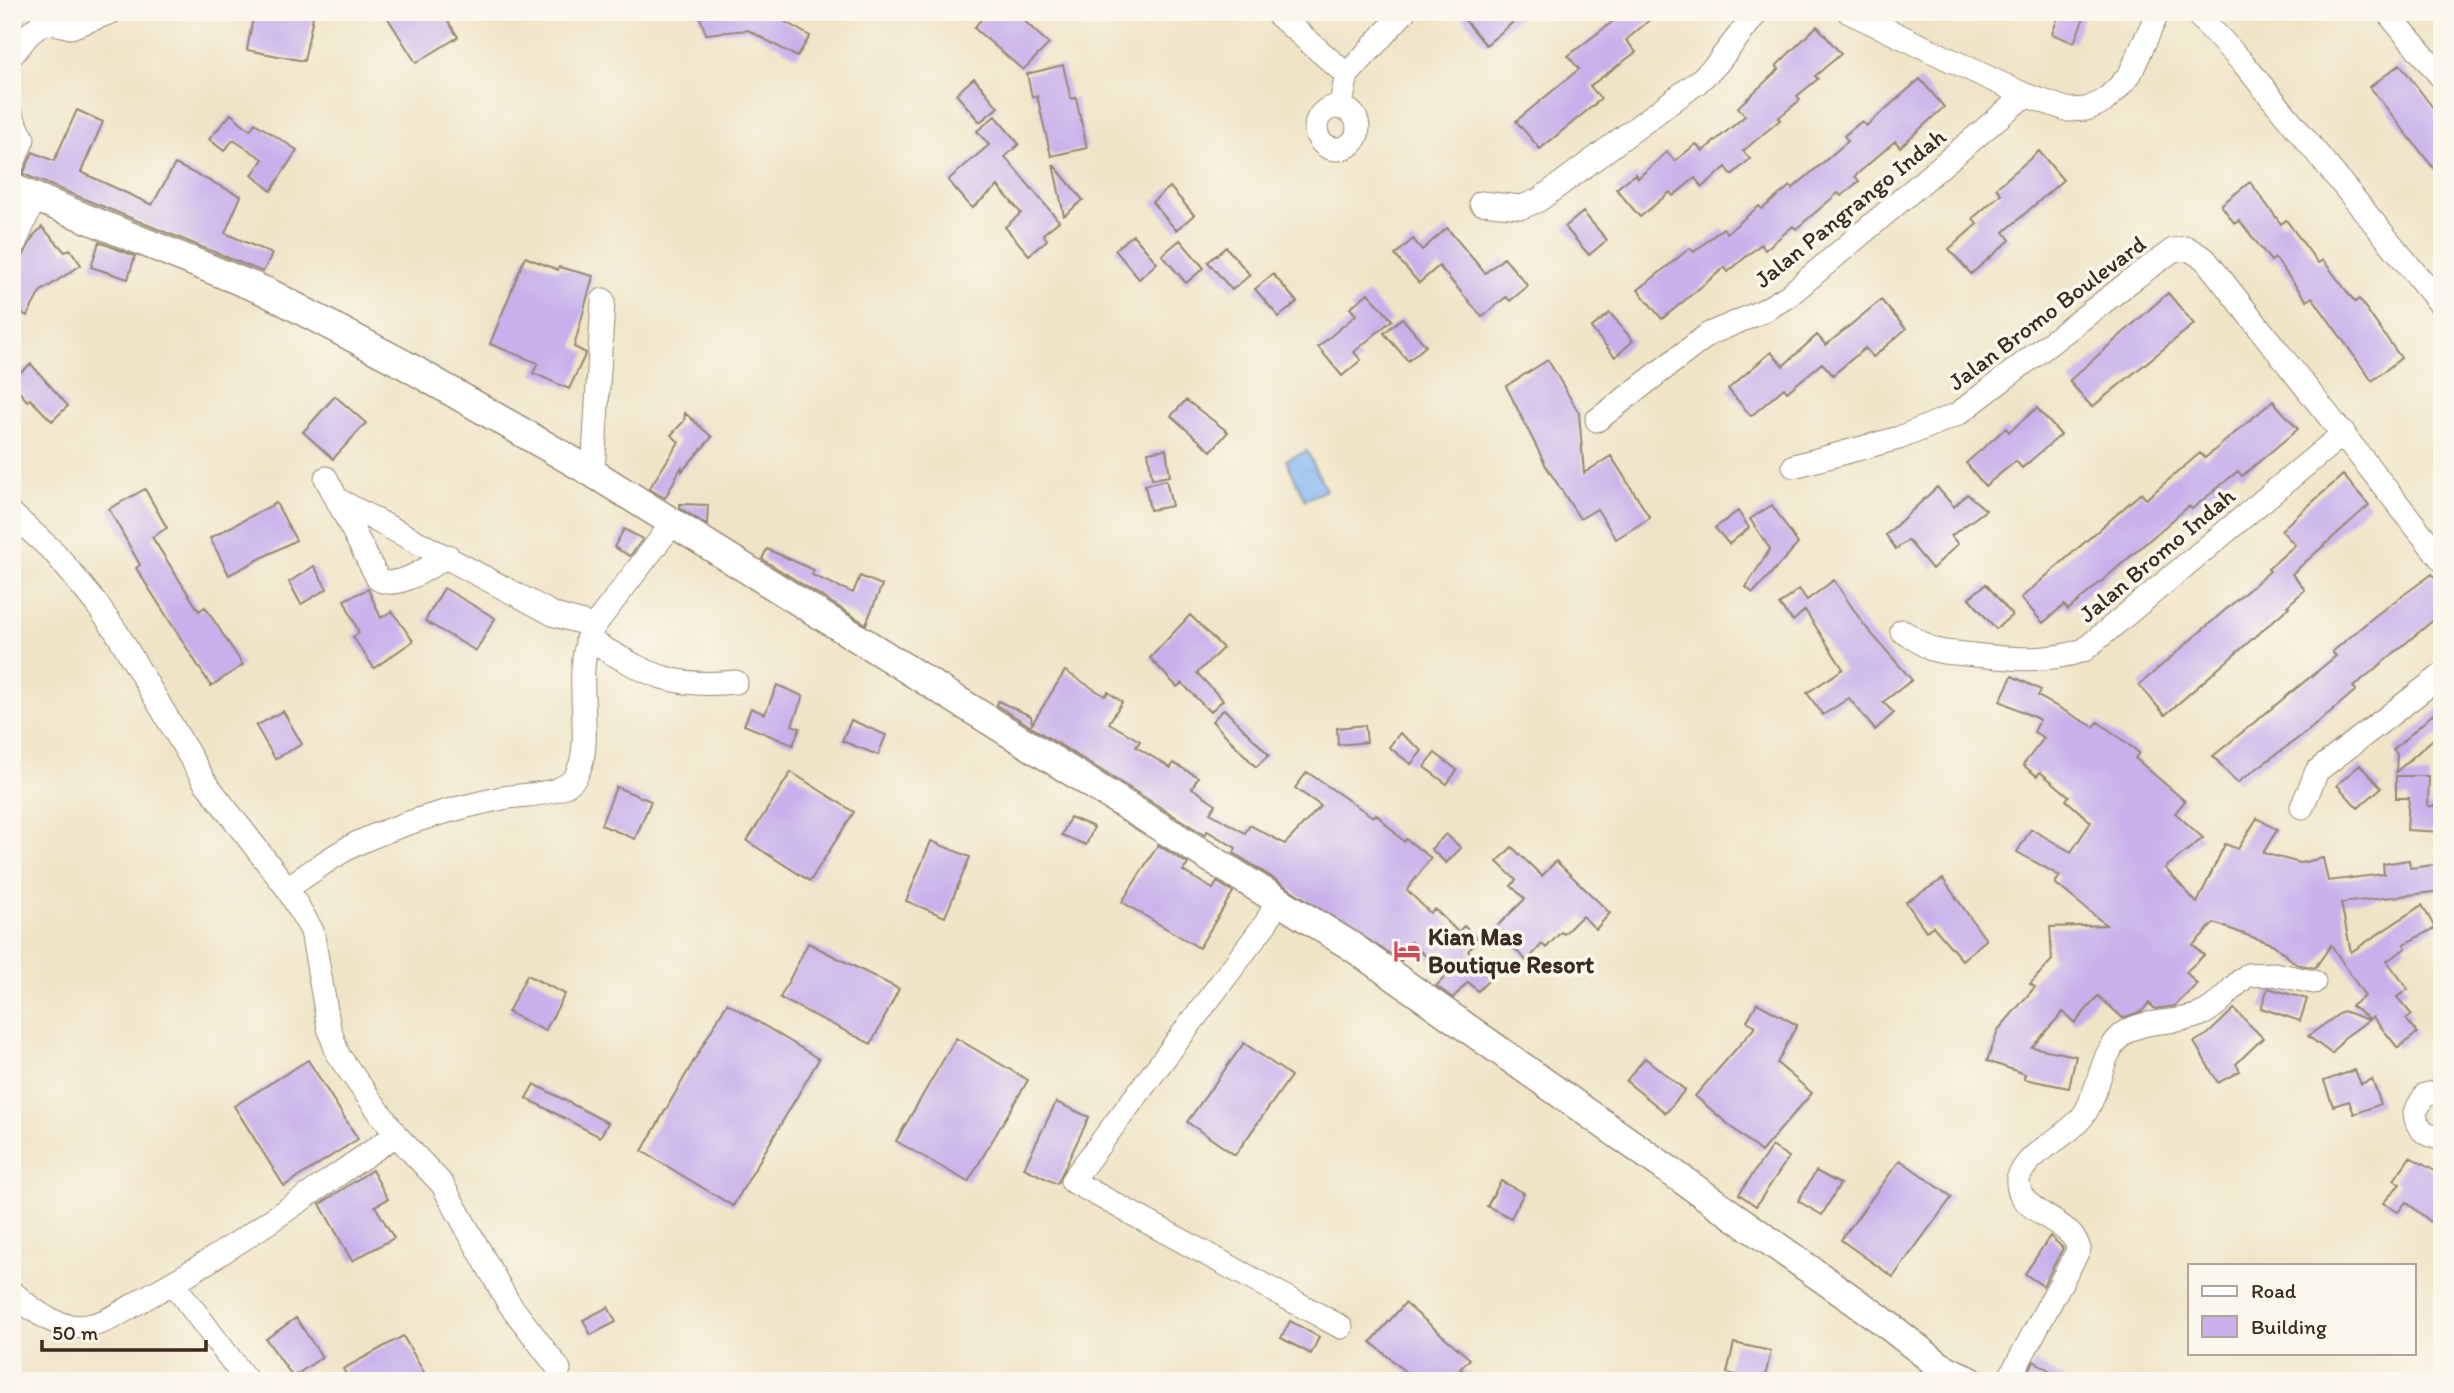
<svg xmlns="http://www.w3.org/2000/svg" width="2454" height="1393" font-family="Itim,sans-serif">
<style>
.water{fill:#84b7f1;stroke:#607088;stroke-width:2}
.building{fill:#c7b0eb}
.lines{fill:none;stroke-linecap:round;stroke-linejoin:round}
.minor-casing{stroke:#958772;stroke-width:25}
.tertiary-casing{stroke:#958772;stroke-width:31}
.minor{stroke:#fff;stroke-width:23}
.tertiary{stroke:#fff;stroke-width:28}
.labels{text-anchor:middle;stroke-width:7;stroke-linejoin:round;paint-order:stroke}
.street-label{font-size:24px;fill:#3b2a1e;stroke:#fbf7ec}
.poi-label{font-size:24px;font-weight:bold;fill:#3b2a1e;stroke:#fbf7ec;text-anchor:start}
</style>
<rect width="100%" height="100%" fill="#fbf7ec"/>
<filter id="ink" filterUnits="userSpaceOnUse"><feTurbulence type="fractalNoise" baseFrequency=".0143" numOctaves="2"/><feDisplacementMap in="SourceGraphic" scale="14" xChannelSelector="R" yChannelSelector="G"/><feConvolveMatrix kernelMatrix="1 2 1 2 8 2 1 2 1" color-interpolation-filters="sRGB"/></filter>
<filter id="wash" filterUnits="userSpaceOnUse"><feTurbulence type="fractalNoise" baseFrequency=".00686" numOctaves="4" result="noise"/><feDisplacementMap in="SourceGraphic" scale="28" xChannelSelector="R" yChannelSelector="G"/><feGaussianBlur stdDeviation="1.57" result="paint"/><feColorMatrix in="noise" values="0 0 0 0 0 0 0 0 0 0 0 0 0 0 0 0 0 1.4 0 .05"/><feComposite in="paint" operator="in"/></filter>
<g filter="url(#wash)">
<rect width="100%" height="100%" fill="#efe4c6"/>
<path class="water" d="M1307,451L1326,490L1305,500L1286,460Z"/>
<g id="blocks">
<path class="building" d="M254,12H314L304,61L247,50Z
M384,12H442L458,37L416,63Z
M698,12H768L810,36L797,57L748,30L706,34Z
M987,12H1015L1049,44L1023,70L974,28Z
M1458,12H1525L1486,45Z
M1625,12H1659L1626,40L1636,52L1590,86L1601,99L1540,149L1516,121L1579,69L1568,56Z
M2060,12H2086L2074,43L2052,34Z
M1817,26L1841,54L1815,76L1818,79L1797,96L1800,100L1778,118L1780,120L1743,151L1750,159L1732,175L1726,167L1702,187L1695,178L1673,196L1670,192L1640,217L1616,189L1635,174L1638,178L1667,152L1675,161L1696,144L1703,151L1745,116L1738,107L1779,69L1776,66Z
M2400,64L2442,120V179L2370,87Z
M1063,65L1071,99L1076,98L1087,148L1051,156L1037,96L1032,97L1027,74Z
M974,78L998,107L980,122L956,94Z
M1920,79L1944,107L1900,147L1895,141L1855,176L1859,181L1841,196L1838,193L1796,229L1793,226L1765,250L1761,244L1728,272L1725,267L1662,319L1638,290L1690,248L1694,252L1723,228L1727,233L1759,206L1762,209L1790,186L1792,189L1848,141L1844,136L1862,121L1866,126Z
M77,110L103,122L81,172L152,205L175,164L241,196L225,233L272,254L263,272L23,174L33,152L54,161Z
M231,114L250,130L255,123L297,150L271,191L252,175L263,159L233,140L224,151L209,139Z
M995,116L1019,144L1005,157L1059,221L1043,234L1047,240L1029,255L1005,227L1021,213L998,186L972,208L948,180L989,145L977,131Z
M2039,151L2063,180L2004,232L2010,240L1971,274L1949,249L1977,224L1973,218L2001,194L1996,188Z
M1053,164L1083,200L1064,216Z
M2250,182L2281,224L2286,220L2318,263L2323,260L2355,302L2359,299L2401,358L2372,381L2312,297L2307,301L2275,258L2271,261L2239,220L2235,224L2221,205Z
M1170,187L1194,215L1176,230L1152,202Z
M1583,212L1607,240L1589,255L1565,227Z
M42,227L65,252L70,249L81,265L40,292L27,316L12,308V278L34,235Z
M1447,228L1485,273L1504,258L1528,286L1510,301L1506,297L1482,317L1439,266L1419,283L1395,255L1413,239L1422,250Z
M1133,235L1157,263L1139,279L1115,250Z
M1180,240L1204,268L1186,283L1162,255Z
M99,242L135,256L128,279L91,267Z
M1226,247L1250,275L1232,290L1208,262Z
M525,257L558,270L559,267L593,276L574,347L586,353L569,389L533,373L538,363L490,344Z
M1273,274L1297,302L1279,317L1255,289Z
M1368,293L1392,320L1354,352L1361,360L1342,376L1318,347L1356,315L1350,308Z
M2168,293L2194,324L2092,407L2069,381Z
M1881,300L1906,329L1873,357L1865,348L1833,375L1822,363L1787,392L1784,388L1751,416L1728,389L1771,352L1783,366L1817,335L1826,345Z
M1610,313L1633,341L1615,357L1591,328Z
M1402,318L1426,346L1408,361L1384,333Z
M1548,360L1579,413L1584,473L1611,456L1650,518L1616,539L1597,509L1580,519L1546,466L1506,386Z
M31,364L68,406L52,421L30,399L27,401L12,383V379Z
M335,396L366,423L333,459L303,432Z
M1186,400L1228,432L1211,451L1171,416Z
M2273,401L2298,429L2242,476L2238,471L2192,509L2189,506L2068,610L2064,605L2043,623L2021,598L2141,493L2146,499L2200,453L2205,458Z
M2037,408L2061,435L2022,468L2016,461L1985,486L1966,463L2006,428L2009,432Z
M685,413L712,437L682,471V466L665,498L649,489L679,442L671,435L684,421Z
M1166,449L1170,476L1152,479L1148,452Z
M2343,475L2369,505L2292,574L2305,590L2287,606L2289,607L2165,715L2139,685L2270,571L2268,569L2295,545L2281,530Z
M1166,480L1172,506L1150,510L1145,485Z
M1937,487L1954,507L1967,494L1986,510L1951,536L1958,544L1932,569L1908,540L1896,549L1886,535Z
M145,489L167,528L152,537L199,611L205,607L243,665L211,686L136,568L140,565L109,509Z
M276,503L296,540L229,575L210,538Z
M680,504L708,505L707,525L680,508Z
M1772,505L1798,544L1753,593L1746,587L1770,549L1750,519Z
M1738,511L1749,528L1729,544L1715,528Z
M624,529L643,539L630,556L614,547Z
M767,549L814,570L812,575L853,593L860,576L882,585L866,624L762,559Z
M314,566L327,589L301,604L289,582Z
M2432,574L2442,586V613L2353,687L2356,690L2308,731L2237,783L2213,756L2336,656L2332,652L2376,615Z
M1834,580L1864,625L1912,680L1883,702L1894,713L1875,730L1849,698L1823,715L1807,693L1843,669L1805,610L1793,621L1779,605L1799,589L1807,600Z
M1986,584L2012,615L1996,629L1969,598Z
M444,588L495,618L476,651L425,621Z
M368,589L381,618L392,611L413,641L374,668L353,637L359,633L344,600Z
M1190,615L1223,648L1197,673L1223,700L1210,712L1182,683L1177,687L1150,658Z
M1065,671L1105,696L1108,692L1122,702L1109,723L1140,741L1136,747L1171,768L1173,763L1198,777L1192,788L1216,804L1210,813L1245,833L1250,825L1285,844L1321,806L1295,788L1307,772L1373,817L1376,814L1404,842L1406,839L1431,858L1407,890L1430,913L1435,909L1458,932L1464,926L1479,940L1468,951L1493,976L1478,991L1468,982L1453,998L1436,986L1446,976L1411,942L1401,961L1234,853L1236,848L1207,831L1205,835L996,705L998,701L1031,716L1032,724Z
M2012,676L2041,690L2038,696L2094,727L2098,722L2119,737L2139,753L2135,758L2185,801L2175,813L2203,838L2165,868L2197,903L2225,844L2238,849L2257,818L2277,830L2263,853L2300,863L2323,858L2328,881L2384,874L2383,864L2409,860L2410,868L2442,864V891L2341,903L2351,952L2422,905L2435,928L2404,944L2406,948L2387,961L2408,989L2397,997L2412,1015L2406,1019L2417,1033L2398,1048L2373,1017L2370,1019L2351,1006L2365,996L2331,945L2315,968L2296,964L2274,945L2214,923L2193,945L2204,955L2186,972L2197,984L2175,1006L2155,1009L2149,1003L2142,1011L2123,1018L2098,996L2075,1023L2063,1012L2032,1047L2076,1056L2069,1088L2024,1079L2025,1074L1987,1061L1998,1030L2035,987L2030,984L2052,960L2050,927L2106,925L2055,883L2060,876L2017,852L2031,829L2071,852L2091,822L2066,800L2069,796L2040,772L2037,776L2023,765L2044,738L2034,732L2040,720L2000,701Z
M777,685L803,696L792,725L800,728L793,745L744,725L751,708L765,714Z
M2442,706V731L2396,772L2397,754L2393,750Z
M1224,709L1269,755L1256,767L1212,721Z
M283,711L302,744L275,759L256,726Z
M851,720L886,735L878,755L842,741Z
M1365,725L1367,742L1338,745L1337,728Z
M1400,733L1422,751L1411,764L1389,747Z
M1435,753L1457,770L1447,784L1424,767Z
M2360,765L2381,788L2358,808L2337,785Z
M791,772L854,812L810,881L747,841Z
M2396,776H2429L2428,806H2442V832L2407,830L2409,798H2396Z
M616,787L651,801L635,839L601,825Z
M1070,817L1094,827L1086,845L1062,835Z
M1446,834L1461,848L1446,863L1431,849Z
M931,841L970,857L945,917L906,901Z
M1158,845L1188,864L1183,871L1213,889L1217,882L1233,892L1199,948L1122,902Z
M1512,847L1542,876L1556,861L1610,913L1596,929L1582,916L1564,934L1561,932L1546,948L1542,944L1527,961L1494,929L1525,899L1511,886L1516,880L1497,862Z
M1943,879L1986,940L1962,960L1933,926L1926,931L1906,902Z
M808,943L899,989L871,1044L780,998Z
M527,975L565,994L545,1031L508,1012Z
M2268,988L2307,999L2300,1021L2261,1008Z
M727,1003L819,1059L733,1206L642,1151Z
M1757,1003L1797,1025L1777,1063L1812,1093L1761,1152L1695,1096L1756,1026L1747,1021Z
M2234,1009L2263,1038L2236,1064L2240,1071L2218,1083L2194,1042L2208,1034Z
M2343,1011L2369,1020L2344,1038L2332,1054L2308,1036Z
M956,1038L1028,1080L968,1182L896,1141Z
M1244,1043L1291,1076L1235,1155L1187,1122Z
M1645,1058L1685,1090L1666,1113L1626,1081Z
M308,1060L358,1139L284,1186L234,1106Z
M2355,1070L2361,1084L2372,1079L2381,1104L2354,1114L2349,1101L2333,1106L2324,1081Z
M534,1084L608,1123L600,1137L526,1098Z
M1056,1102L1089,1117L1057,1184L1024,1168Z
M1772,1146L1789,1157L1756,1206L1739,1194Z
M2410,1157L2442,1175V1231L2406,1202L2398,1212L2383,1203L2400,1184L2394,1180Z
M1900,1160L1952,1197L1893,1277L1841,1240Z
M372,1170L388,1199L375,1206L394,1238L352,1261L320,1204Z
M1816,1171L1840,1184L1822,1215L1798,1201Z
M1501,1181L1524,1193L1511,1218L1487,1206Z
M2050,1236L2063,1248L2043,1286L2025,1274Z
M1405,1303L1470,1359L1460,1369L1485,1381H1416L1371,1342Z
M608,1307L616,1322L591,1335L583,1320Z
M296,1318L322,1357L293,1377L266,1339Z
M1290,1321L1319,1337L1311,1354L1281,1338Z
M403,1336L429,1381H350L343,1369Z
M1734,1343L1771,1351L1764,1381L1727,1373Z
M2034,1361L2067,1381H2024Z"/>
</g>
</g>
<g filter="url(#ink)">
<use href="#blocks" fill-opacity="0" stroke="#958772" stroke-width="2"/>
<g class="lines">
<defs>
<path id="minor" d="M1275,12L1347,75
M1849,12L2025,95L2069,110L2086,109L2103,102L2116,90L2130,74L2158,12
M2195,12L2244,64L2442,306
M2387,12L2442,78
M47,21L71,27L111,12
M12,55L28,35L56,12
M1316 128a21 21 0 1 1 42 0a21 21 0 1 1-42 0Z
M1340,108L1347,75L1404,12
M12,117L23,139L12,166
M1481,203L1522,207L1539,200L1698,82L1716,65L1757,12
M12,249L35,197
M1597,420L1709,334L1763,311L1788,296L2025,95
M1794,466L1899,438L1958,414L2136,277L2173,250L2187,248L2205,259L2442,560
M593,473L603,300
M326,478L378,579C399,591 429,566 448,556
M338,500L555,615L594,626L673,523
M12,514L55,553L95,602L116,631L205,782L287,888L312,931L329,1028L338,1055L396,1135L442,1184L508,1302L559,1369
M1902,631L1931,649L1944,652C1991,656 2038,666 2084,650L2344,433
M587,639C646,672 666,689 736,682
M2302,807L2317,771L2442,675
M287,888C311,873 335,853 360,842C404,822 451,809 498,799C521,793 565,798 577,774C596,737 569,671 594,626
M1278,900L1266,923L1072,1181L1341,1327
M2442,1091L2425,1095L2415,1112C2416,1128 2425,1137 2442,1138
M173,1283L247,1381
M12,1292C34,1312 61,1333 92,1325C112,1321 132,1305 149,1296C235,1249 315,1189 396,1135
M1930,1381L1940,1366
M2008,1381L2079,1249C2072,1218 2015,1214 2018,1179C2028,1150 2065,1140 2083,1116C2101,1091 2099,1050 2126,1032C2147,1019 2175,1024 2199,1015C2220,1007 2230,987 2248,975L2274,974L2314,982"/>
<path id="tertiary" d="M12,188L267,292L407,366L593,473L1351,946L1880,1319L1940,1366L1970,1381"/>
</defs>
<use href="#minor" class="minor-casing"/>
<use href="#tertiary" class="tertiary-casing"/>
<use href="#minor" class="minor"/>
<use href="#tertiary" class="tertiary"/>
</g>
</g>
<defs>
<symbol id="hotel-bare" viewBox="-9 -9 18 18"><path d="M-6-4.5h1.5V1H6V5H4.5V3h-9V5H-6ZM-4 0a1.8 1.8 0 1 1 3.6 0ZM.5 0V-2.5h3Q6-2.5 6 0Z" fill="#d1495b" stroke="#fbf7ec" stroke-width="2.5" paint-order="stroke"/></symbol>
</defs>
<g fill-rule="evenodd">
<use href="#hotel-bare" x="1388" y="932" width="38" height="38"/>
</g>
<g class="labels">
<g class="street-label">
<text transform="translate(1850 208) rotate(-39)" y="8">Jalan Pangrango Indah</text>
<text transform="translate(2047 313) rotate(-37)" y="8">Jalan Bromo Boulevard</text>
<text transform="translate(2157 555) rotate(-40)" y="8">Jalan Bromo Indah</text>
</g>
<g class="poi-label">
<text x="1428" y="945">Kian Mas<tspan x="1428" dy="28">Boutique Resort</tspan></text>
</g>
</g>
<rect width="2454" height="1393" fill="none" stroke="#fbf7ec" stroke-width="42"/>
<rect x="2188" y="1264" width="228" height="91" fill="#fbf7ec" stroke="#aea59a" stroke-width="2"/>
<rect x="2202" y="1286" width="35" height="10" fill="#ffffff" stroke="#aea59a" stroke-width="2"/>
<text x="2251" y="1298" font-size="21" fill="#3b2a1e">Road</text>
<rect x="2202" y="1316" width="35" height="21" fill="#c7b0eb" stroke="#aea59a" stroke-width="2"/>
<text x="2251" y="1334" font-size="21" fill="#3b2a1e">Building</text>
<path d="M42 1340v10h164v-10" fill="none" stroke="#3b2a1e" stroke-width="3.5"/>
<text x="52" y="1340" font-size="21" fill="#3b2a1e" stroke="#fbf7ec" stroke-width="5" paint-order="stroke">50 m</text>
</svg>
